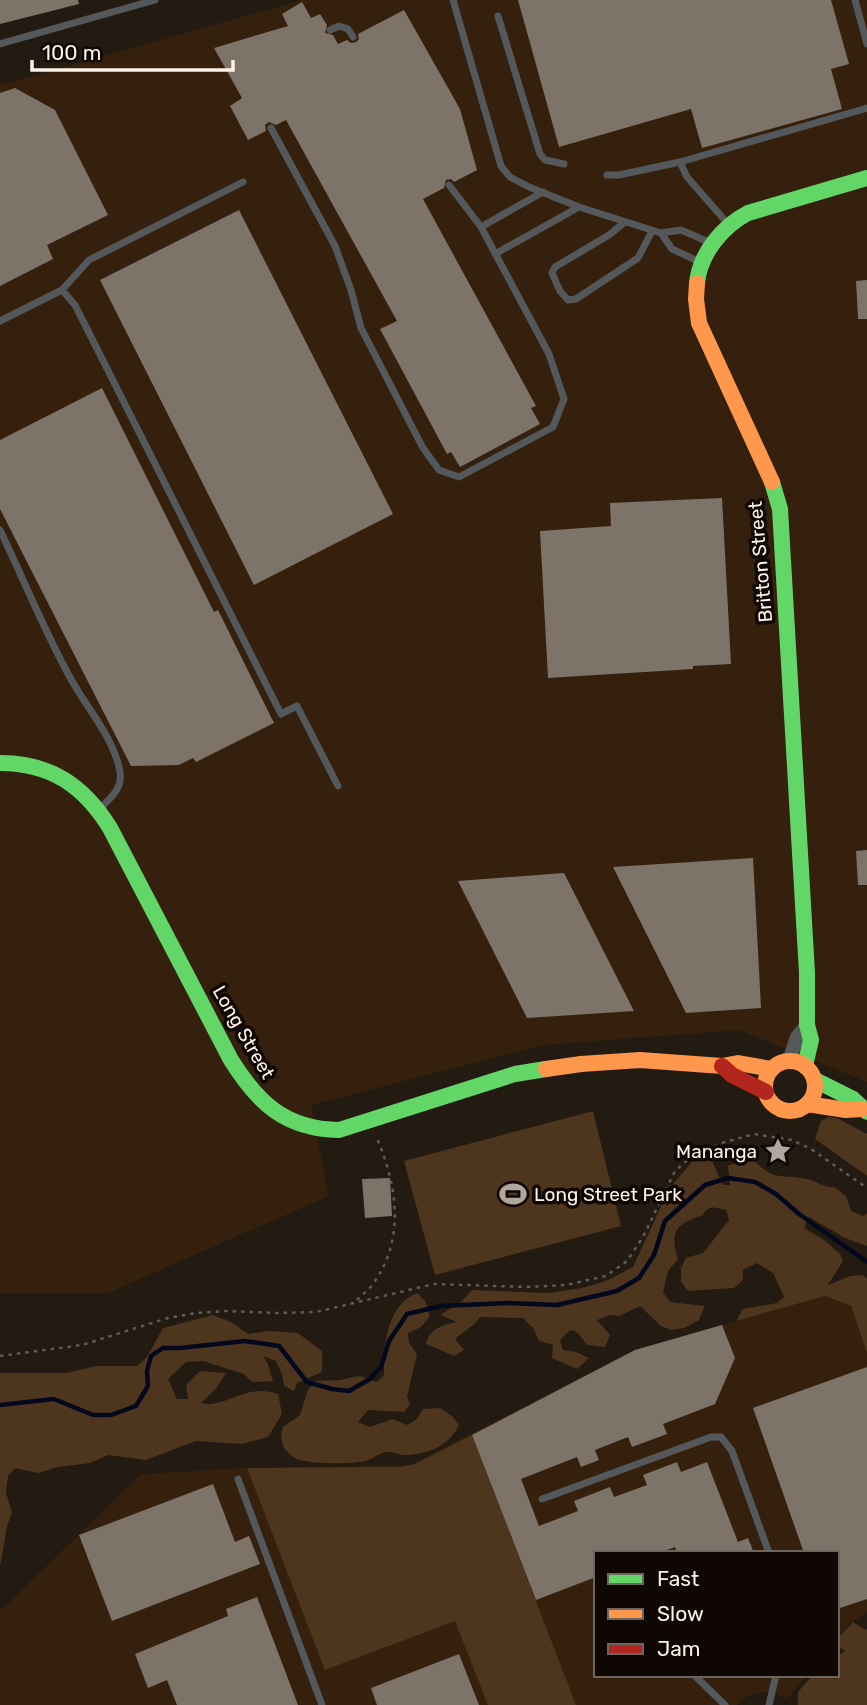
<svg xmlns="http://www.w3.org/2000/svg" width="867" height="1705" font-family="Rubik,sans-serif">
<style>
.built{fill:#34200c}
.green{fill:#4e351e}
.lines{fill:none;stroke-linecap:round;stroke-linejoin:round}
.stream{stroke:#03081d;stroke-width:4.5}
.building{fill:#7e7369}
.path{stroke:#5d5c5c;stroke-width:2.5;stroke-dasharray:3.5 5;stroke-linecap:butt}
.lane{stroke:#55585b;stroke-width:7}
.street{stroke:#55585b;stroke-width:14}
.fast{stroke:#63d668;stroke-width:16}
.slow{stroke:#ff974d;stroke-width:16}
.jam{stroke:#b3261e;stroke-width:16}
.labels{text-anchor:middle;stroke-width:7;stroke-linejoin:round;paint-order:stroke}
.street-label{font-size:19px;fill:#fef1e7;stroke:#0e0703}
.poi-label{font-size:19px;fill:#fef1e7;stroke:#0e0703;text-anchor:end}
</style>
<rect width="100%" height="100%" fill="#231a12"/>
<path class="built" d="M302,0H867V1082L739,1030L544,1045L311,1105L329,1196L108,1293H0V85Z
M825,1296L851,1306L867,1353V1612L848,1625L837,1639V1553H596V1675H807L787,1699L772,1692H763L748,1696L737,1705H0V1611L141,1474L247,1468L410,1465L636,1349Z"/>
<path class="green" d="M593,1111L621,1226L435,1275L404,1161Z
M829,1117L839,1119L867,1134V1176L815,1139L821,1121Z
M702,1156L711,1159L723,1185H730L728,1166L737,1162L755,1161C774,1182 783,1174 807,1179C820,1181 818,1187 834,1187L846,1196L851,1211L863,1216L867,1213V1246L845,1238L809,1217L804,1228L824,1240L840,1254L843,1261L828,1285L850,1276L863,1275L867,1279V1353L851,1306L825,1296L736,1321L743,1309L777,1303L784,1297L773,1273L757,1263L743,1270V1280L734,1288L688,1291L681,1282V1268L686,1258L703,1253L729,1220L726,1210C715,1208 709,1204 703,1215C676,1224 669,1231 678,1259L668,1271L663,1292L670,1302L705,1306L699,1320L684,1328L671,1330L661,1326L640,1306L619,1316L610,1315L597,1320L610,1335L605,1347L587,1345L577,1332L570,1330L560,1340L563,1350L576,1352L589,1358L577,1369L552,1358L553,1345L539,1341L533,1328L523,1318L480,1317C474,1327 463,1331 455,1339L464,1350L454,1356L426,1344C430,1328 443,1325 457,1322L440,1315L461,1302L472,1290L548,1293L582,1288L606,1281L633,1267L669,1189L691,1163Z
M417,1293L425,1301L430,1316L421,1327L408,1333L409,1343L417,1354L407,1397L410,1404L404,1412L368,1410L358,1422L370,1427L393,1419L407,1425L416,1420L423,1409L440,1408L453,1417L459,1425C449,1446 428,1455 404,1455C397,1455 391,1450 383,1453C378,1454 373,1459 368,1460C356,1465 309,1464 297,1459C292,1457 287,1451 284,1448L281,1437L283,1427L300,1415L308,1390L315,1381L340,1380L359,1376L377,1382L384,1375C383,1347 387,1304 417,1293Z
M213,1315L231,1322L248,1334L269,1331L298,1333L322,1351V1372L297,1383L294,1391L284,1386L282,1374L276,1361L263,1356L268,1364L273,1381L252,1382L244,1374L203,1361L186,1362L168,1379L177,1399H188L186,1385L200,1371L226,1373L216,1389L201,1403C226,1409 246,1382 278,1394L282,1414L268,1437L242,1444L196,1441L146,1460L108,1455L90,1463L58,1467L38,1473L15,1468L8,1476L6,1493L12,1513L7,1526L0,1567V1373H67L96,1366H137L147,1357L163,1328Z
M472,1435L576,1705H488L455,1621L325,1670L247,1468L402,1467L415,1464Z
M853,1622L865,1630L867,1629V1705H798V1692L813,1675H837V1657L845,1651L837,1646V1639Z"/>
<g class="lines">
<path class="stream" d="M0,1405L54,1399L93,1415H111L136,1406L148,1386L147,1371L151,1356L163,1348H180L245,1341L279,1346L307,1382L332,1389L349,1391L370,1379L381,1367L389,1341L407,1314L441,1306L508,1303L557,1305L617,1291L639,1278L654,1255L665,1221L705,1185L728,1178L755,1182L776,1194L799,1214L867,1262"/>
</g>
<path class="building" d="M0,0H78L79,4L0,24Z
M518,0H831L849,64L831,69L842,109L702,148L691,109L559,147Z
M302,2L311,18L320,14L327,25L325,33L333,35L338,44L347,40L351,43L356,42L359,39L358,34L404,10L460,109L477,170L454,182L451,179L446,180L444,188L423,199L536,406L531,408L540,424L460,467L451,452L447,454L380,329L397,321L286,120L276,125L269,122L265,125L266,131L248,140L230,106L242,98L214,48L288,26L282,14Z
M15,88L55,110L108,215L47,245L53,259L0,286V93Z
M239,210L393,514L254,585L100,280Z
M867,280V319H858L856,281Z
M102,388L214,612L218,610L274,723L196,762L193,758L179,765L131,766L0,509V440Z
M722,498L731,664L693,666V669L548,678L540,531L611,526L610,503Z
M867,850V885H858L856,851Z
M753,858L761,1008L686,1013L613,867Z
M564,873L634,1011L527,1018L458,881Z
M390,1178L392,1216L365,1218L362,1179Z
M722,1325L735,1358L715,1404L663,1424L667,1434L632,1447L628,1437L595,1450L599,1460L581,1467L577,1457L521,1479L539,1526L578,1511L574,1501L610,1487L614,1497L647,1485L643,1475L677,1462L681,1472L707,1462L738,1542L748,1538L754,1553H677L675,1547L659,1553H596V1577L536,1600L472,1435L635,1350Z
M867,1367V1599L837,1609V1553H804L753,1408Z
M213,1484L235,1542L249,1536L260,1564L112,1621L79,1535Z
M257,1597L298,1705H177L167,1680L148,1688L135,1654L228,1616L226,1609Z
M459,1654L479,1705H377L371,1688Z"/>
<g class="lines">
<path class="path" d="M357,1300C363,1294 371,1288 375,1281C406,1236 396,1182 376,1136
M0,1356L82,1345L168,1318L196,1313L225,1311L278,1313L316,1312L434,1284L527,1287L566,1285L606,1276L627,1261L643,1237L675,1171L691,1157L722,1143L754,1134L792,1140L811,1149L867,1188"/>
<path class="lane" d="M453,0L501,166L510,177L529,187L579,207L661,233L681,230L711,243
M855,0L867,44
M498,16L540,154L545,160L564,164
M330,30L339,26L348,29L353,37
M0,44L155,0
M271,128L335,246L351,290L361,328L423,448L439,470L459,477L553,427L564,399L549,354L481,227L449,185
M680,162L687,177L729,225
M607,175H619L680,162L867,108
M625,222L609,235L555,267L552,273L560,291L568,300L576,299L638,258L652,231
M481,227L543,192
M661,233L672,249L702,263
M495,254L579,207
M62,290L75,305L281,714L297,706L338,786
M0,321L62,290L89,260L243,182
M0,530C24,580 45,633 72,681C89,711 114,738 120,772C123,788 111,797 101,808
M238,1479L322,1705
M542,1499L711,1437H721L732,1451L769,1553
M694,1675L725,1705
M769,1705L776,1675"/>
<path class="street" d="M789,1061L797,1037L807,1025"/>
<path class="fast" d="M697,283C700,253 723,226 748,213L867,178
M772,482L780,509L807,973V1025L811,1040L805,1066
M0,763C51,763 84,786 110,828L231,1060C258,1103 285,1129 339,1130L515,1074L546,1069
M815,1080L853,1099L867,1112"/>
<path class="slow" d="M697,283L696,299L699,323L772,482
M765 1086a25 25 0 1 1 50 0a25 25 0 1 1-50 0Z
M546,1069L581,1064L640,1060L722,1066L738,1063L771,1069
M807,1104L846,1110L862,1109"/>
<path class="jam" d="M722,1066L732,1075L766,1092"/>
</g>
<defs>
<symbol id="sight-bare" viewBox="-9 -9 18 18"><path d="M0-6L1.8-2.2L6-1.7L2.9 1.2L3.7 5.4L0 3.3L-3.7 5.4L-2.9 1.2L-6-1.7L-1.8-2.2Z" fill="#b1a69c" stroke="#0e0703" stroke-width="2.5" paint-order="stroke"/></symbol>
<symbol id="stadium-bare" viewBox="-9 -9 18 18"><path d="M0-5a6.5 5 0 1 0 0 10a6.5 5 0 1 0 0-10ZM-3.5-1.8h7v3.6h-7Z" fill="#b1a69c" stroke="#0e0703" stroke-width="2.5" paint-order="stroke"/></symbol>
</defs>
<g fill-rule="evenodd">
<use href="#sight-bare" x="759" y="1132" width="38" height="38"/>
<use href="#stadium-bare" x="494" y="1175" width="38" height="38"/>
</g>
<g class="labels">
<g class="street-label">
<text transform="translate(760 562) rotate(-95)" y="7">Britton Street</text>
<text transform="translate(244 1032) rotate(60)" y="7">Long Street</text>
</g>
<g class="poi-label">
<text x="757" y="1158">Mananga</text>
<text x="534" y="1201" text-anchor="start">Long Street Park</text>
</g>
</g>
<rect x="594" y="1551" width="245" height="126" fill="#0e0703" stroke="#6e655e" stroke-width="2"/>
<rect x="608" y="1574" width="35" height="10" fill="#63d668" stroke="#6e655e" stroke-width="2"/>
<text x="657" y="1586" font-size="21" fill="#fef1e7">Fast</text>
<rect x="608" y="1609" width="35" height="10" fill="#ff974d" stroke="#6e655e" stroke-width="2"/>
<text x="657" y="1621" font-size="21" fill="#fef1e7">Slow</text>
<rect x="608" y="1644" width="35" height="10" fill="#b3261e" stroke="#6e655e" stroke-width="2"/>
<text x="657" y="1656" font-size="21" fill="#fef1e7">Jam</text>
<path d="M32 60v10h201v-10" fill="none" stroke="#fef1e7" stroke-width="3.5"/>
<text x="42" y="60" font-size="21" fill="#fef1e7" stroke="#0e0703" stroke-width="5" paint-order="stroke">100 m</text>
</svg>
